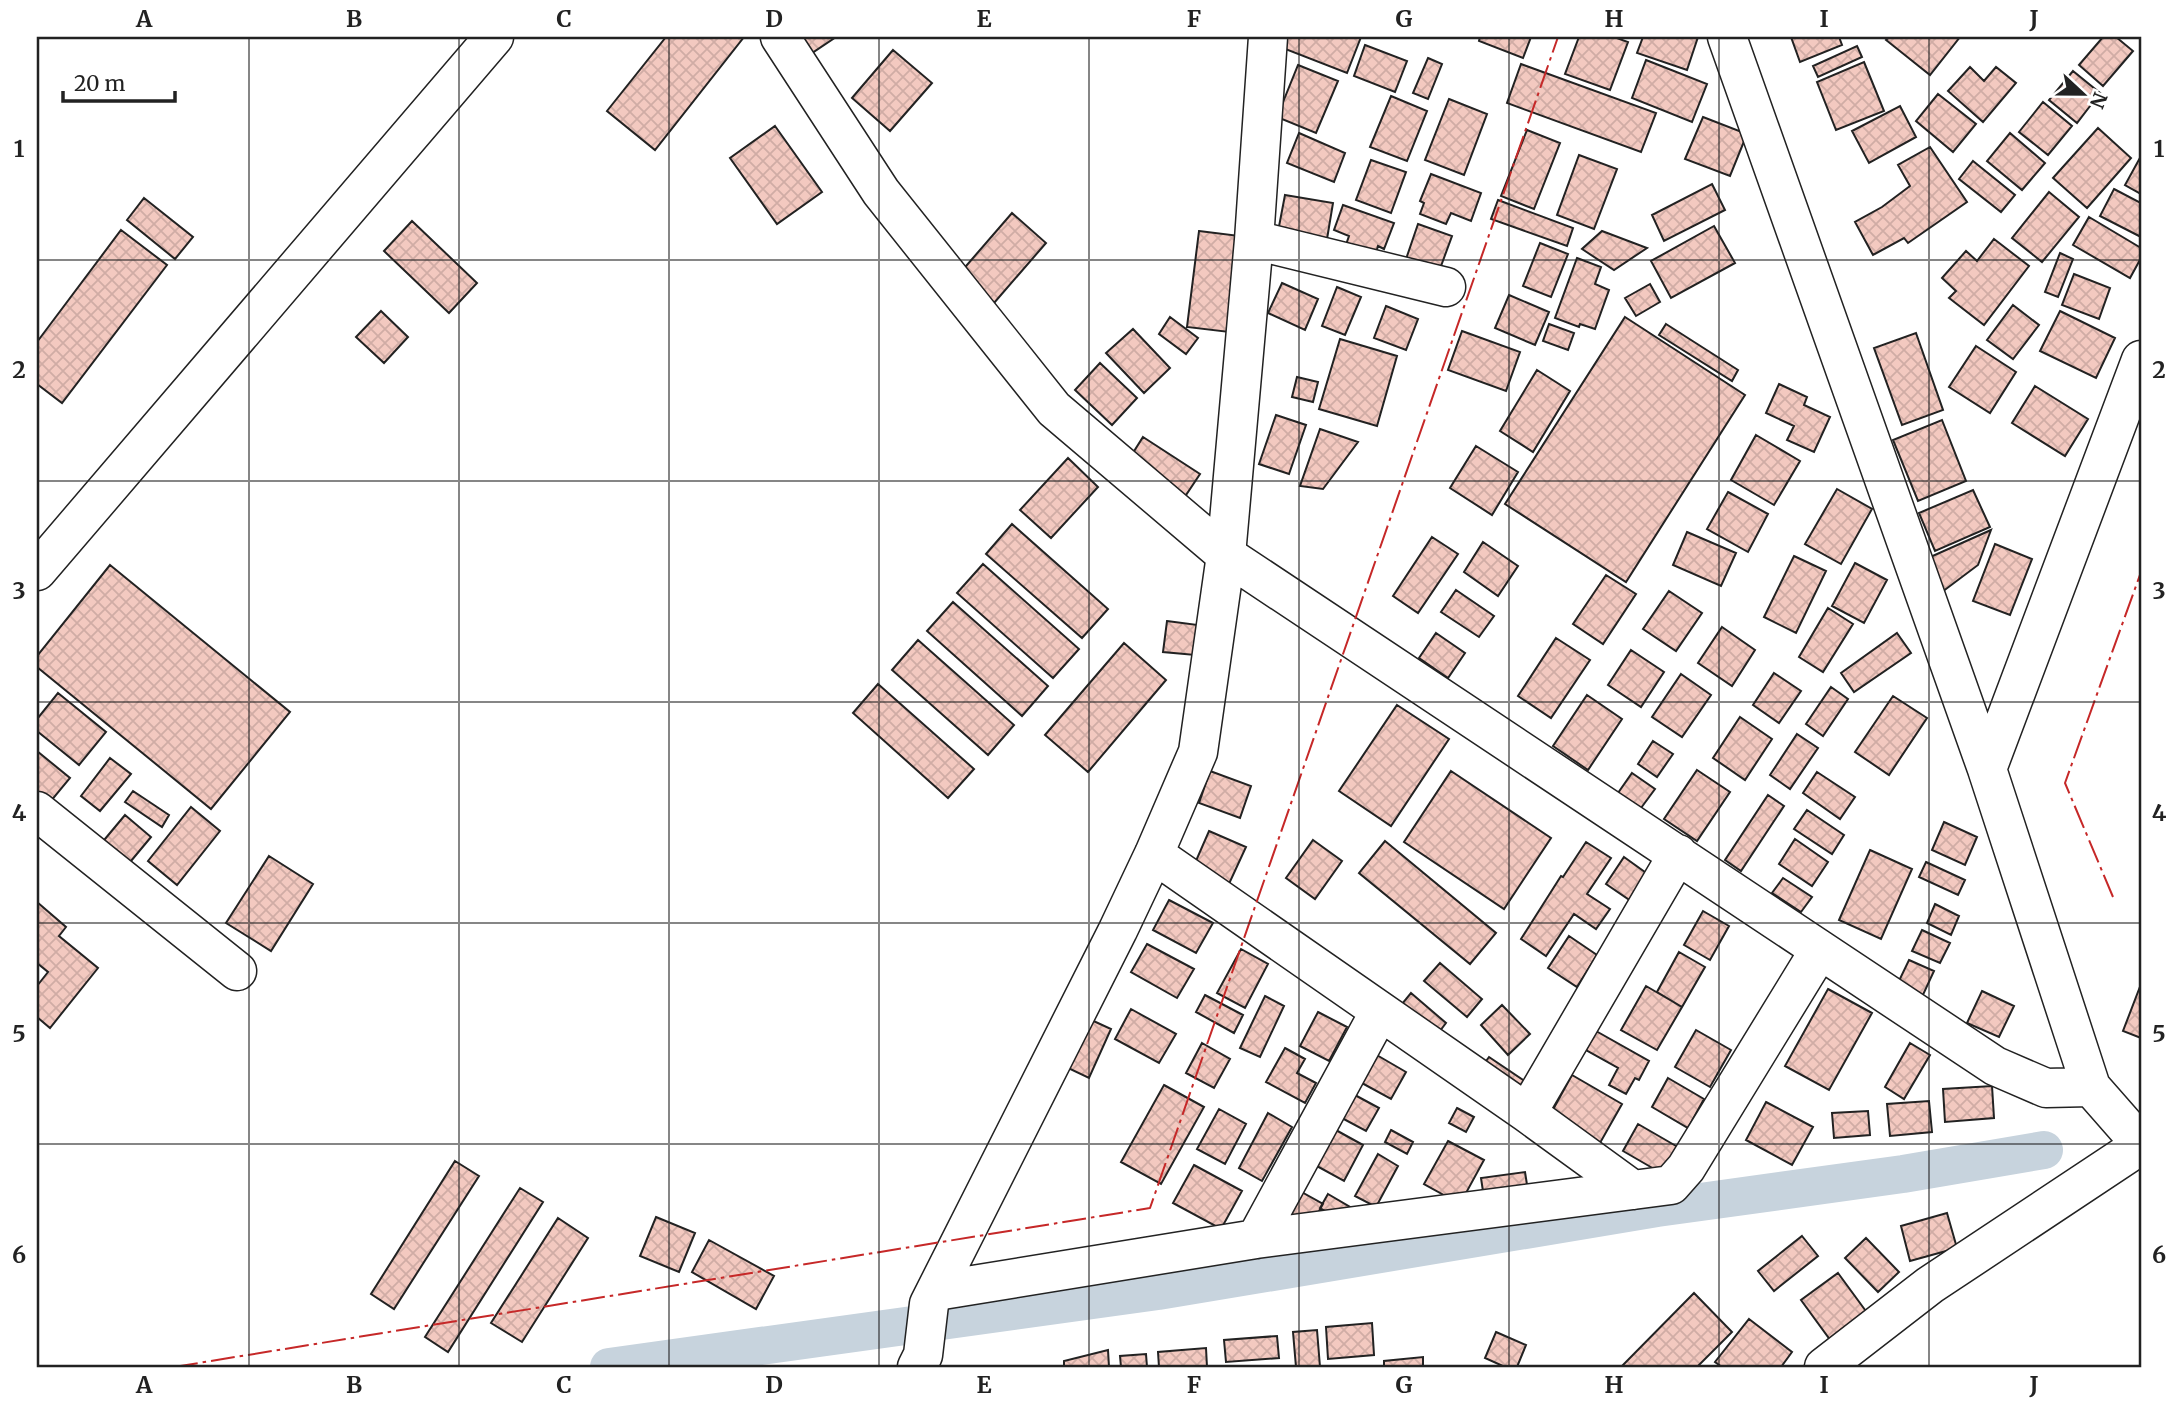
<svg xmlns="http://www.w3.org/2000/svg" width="2178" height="1404" font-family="Merriweather,serif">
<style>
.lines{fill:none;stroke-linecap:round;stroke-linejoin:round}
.canal{stroke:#c7d3dd;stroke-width:38}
.building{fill:url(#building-cross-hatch);stroke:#222;stroke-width:2}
.minor-casing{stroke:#222;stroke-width:41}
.minor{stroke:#fff;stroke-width:38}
.power{stroke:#c62828;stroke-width:2;stroke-dasharray:24 5 3.5 5;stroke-linecap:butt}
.grid{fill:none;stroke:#222;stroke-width:2;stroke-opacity:0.55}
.neatline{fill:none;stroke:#222;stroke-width:2.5}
.grid-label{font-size:23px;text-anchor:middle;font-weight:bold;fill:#222}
</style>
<defs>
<pattern id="building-cross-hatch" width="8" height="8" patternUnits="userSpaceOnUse" patternTransform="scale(1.75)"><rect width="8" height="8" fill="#f3c9c0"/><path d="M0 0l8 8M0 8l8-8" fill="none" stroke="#d0aca5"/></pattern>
</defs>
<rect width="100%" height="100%" fill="#fff"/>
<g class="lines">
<path class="canal" d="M609,1367L1158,1291L1657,1208L1903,1174L2044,1150"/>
</g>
<path class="building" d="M666,37H744L655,150L607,111Z
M801,37H836L812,53Z
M1278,37H1361L1347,73L1275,45Z
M1480,37H1531L1523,58L1479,41Z
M1579,37H1614L1628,42L1610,90L1565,74Z
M1643,37H1698L1687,70L1637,53Z
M1791,37H1839L1842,45L1800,62Z
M1889,37H1960L1930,75L1886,40Z
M2103,37H2116L2133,51L2103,86L2079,65Z
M1365,45L1407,61L1395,92L1354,76Z
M1857,46L1862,57L1818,77L1813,66Z
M893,50L932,83L890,131L852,98Z
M1428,58L1442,64L1428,99L1413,93Z
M1646,60L1707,84L1692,122L1632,98Z
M1864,62L1884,111L1836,130L1817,82Z
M1521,64L1656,113L1641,152L1507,103Z
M1298,65L1338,81L1316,133L1277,117Z
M1970,67L1984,81L1996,67L2016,83L1983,122L1948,91Z
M2073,71L2100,93L2077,123L2049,100Z
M1938,94L1976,124L1953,152L1916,121Z
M1391,96L1427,111L1407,161L1370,147Z
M1449,99L1487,114L1464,175L1425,160Z
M2043,102L2072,126L2048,155L2019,132Z
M1900,106L1916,137L1869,163L1852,131Z
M1703,117L1747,134L1730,176L1685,159Z
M775,126L822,192L777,224L730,158Z
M2098,128L2131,158L2087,208L2053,178Z
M1527,130L1560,143L1534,209L1501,196Z
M1299,133L1345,153L1334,182L1287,163Z
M2010,133L2045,163L2022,190L1987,161Z
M1930,147L1967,202L1908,243L1904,238L1873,255L1855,222L1882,207L1910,186L1898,165Z
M1579,155L1617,169L1594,229L1557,215Z
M2141,156V194L2125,185Z
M1371,160L1406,172L1391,213L1356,200Z
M1973,161L2015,195L2001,212L1959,179Z
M1431,174L1481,193L1471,221L1451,213L1446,224L1420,214L1424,203L1420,201Z
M1712,184L1725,210L1664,241L1652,215Z
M2114,189L2141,203V237L2100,216Z
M2049,192L2079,217L2042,262L2012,238Z
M1285,195L1333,203L1326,245L1277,237Z
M144,198L193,237L175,259L127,220Z
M1498,200L1573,228L1567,246L1491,219Z
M1343,205L1394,223L1384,249L1378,246L1373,263L1343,253L1349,236L1334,230Z
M1012,213L1046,243L994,303L960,273Z
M2089,217L2141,248V258L2130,278L2073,245Z
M412,221L477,283L449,313L384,251Z
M1418,224L1452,236L1437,277L1404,265Z
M1714,226L1735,263L1671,298L1651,261Z
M121,230L167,265L62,403L37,384V342Z
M1199,231L1240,236L1229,332L1187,327Z
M1602,231L1647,248L1614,270L1582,249Z
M1994,239L2029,266L1984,325L1949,298L1956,291L1942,278L1966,251L1977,261Z
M1540,243L1568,254L1551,297L1523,286Z
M2060,253L2073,259L2058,297L2045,292Z
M1577,258L1601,267L1595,284L1609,290L1595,329L1580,324L1579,327L1555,318Z
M2074,274L2110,288L2099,319L2062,305Z
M1282,283L1318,299L1305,330L1268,313Z
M1650,284L1660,302L1636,316L1625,298Z
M1337,287L1361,297L1345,335L1322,326Z
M1509,295L1549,312L1535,345L1495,328Z
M2013,305L2039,325L2013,359L1987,340Z
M1386,306L1418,319L1406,350L1374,338Z
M381,311L408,337L384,363L356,337Z
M2060,311L2115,338L2096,378L2040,351Z
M1170,317L1198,338L1186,354L1159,334Z
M1625,317L1745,395L1626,582L1505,504Z
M1549,324L1574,333L1568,350L1543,341Z
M1666,324L1738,370L1732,381L1659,335Z
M1133,329L1170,368L1144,393L1106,353Z
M1462,331L1520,352L1506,391L1448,370Z
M1916,333L1943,410L1902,425L1874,348Z
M1340,339L1397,356L1377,426L1319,409Z
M1976,346L2016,372L1990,413L1949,387Z
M1100,363L1137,398L1112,425L1075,390Z
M1537,370L1570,391L1533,452L1500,431Z
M1297,377L1318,382L1313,402L1292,397Z
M1779,384L1807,397L1804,405L1830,417L1814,452L1787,440L1794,426L1766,413Z
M2035,386L2088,419L2065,456L2012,423Z
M1276,415L1306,425L1289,474L1259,464Z
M1942,420L1966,481L1918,501L1893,440Z
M1320,429L1358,442L1323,489L1300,486Z
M1756,435L1800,461L1774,505L1731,480Z
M1143,437L1200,474L1182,501L1126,464Z
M1476,446L1518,472L1492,515L1450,488Z
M1068,458L1098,487L1051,538L1020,510Z
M1837,489L1872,509L1841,564L1805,544Z
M1973,490L1990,527L1935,551L1919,513Z
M1728,492L1768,514L1748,552L1707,529Z
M1012,524L1108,609L1082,638L986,554Z
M1991,530L1978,565L1942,592L1928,558Z
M1687,532L1736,553L1721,586L1673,565Z
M1432,537L1458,554L1418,613L1393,596Z
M1483,542L1518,566L1498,596L1464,572Z
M1995,544L2032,559L2010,615L1973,601Z
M1794,556L1826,571L1796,633L1764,617Z
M1855,563L1887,580L1864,623L1832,606Z
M983,564L1079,649L1053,678L957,593Z
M110,565L290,712L211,809L37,667V656Z
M1606,575L1636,594L1603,644L1573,624Z
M1456,590L1494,616L1479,637L1441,612Z
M1669,591L1702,613L1676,651L1643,629Z
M953,602L1048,686L1022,716L927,631Z
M1828,608L1853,624L1823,672L1799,657Z
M1167,621L1198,625L1195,655L1163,652Z
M1722,627L1755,650L1732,686L1698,663Z
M1436,633L1465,653L1448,678L1419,658Z
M1897,633L1911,653L1854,692L1841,673Z
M1556,638L1590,660L1551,718L1518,696Z
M918,640L1014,725L988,755L892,670Z
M1124,643L1166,680L1088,772L1045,735Z
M1631,650L1664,672L1641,707L1608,685Z
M1774,673L1801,691L1779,723L1753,705Z
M1681,674L1711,695L1682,737L1652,717Z
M878,684L974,769L948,798L853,713Z
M1831,687L1848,699L1823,736L1806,724Z
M58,693L106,732L79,765L37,731V719Z
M1587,695L1622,719L1588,770L1553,746Z
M1893,696L1927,718L1889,775L1855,752Z
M1397,705L1449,739L1391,826L1339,791Z
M1740,717L1772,739L1745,780L1713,758Z
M1797,734L1818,748L1790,789L1770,775Z
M1653,741L1673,754L1657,777L1638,764Z
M37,751L70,778L41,813L37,809Z
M110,758L131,774L100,811L81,796Z
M1697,770L1730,792L1697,841L1664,819Z
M1210,771L1251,786L1240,818L1199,803Z
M1451,771L1551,838L1504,909L1404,842Z
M1817,772L1855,797L1840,819L1803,793Z
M1632,773L1655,789L1641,808L1618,793Z
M133,791L169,815L162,827L125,802Z
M1768,795L1784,806L1741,871L1725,860Z
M191,807L220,831L177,885L148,861Z
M1807,810L1844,835L1832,854L1794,829Z
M125,815L151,837L126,867L100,845Z
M1944,822L1977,837L1965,865L1932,850Z
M1209,831L1246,847L1228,886L1192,870Z
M1795,839L1828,862L1812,886L1779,864Z
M1313,840L1342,861L1315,899L1286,878Z
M1385,841L1496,933L1470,964L1359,873Z
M1586,842L1611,858L1587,894L1610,909L1596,929L1574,914L1546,956L1521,939L1561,876L1563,877Z
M1870,850L1912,869L1881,939L1839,920Z
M269,856L313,884L271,951L226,923Z
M1624,857L1649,875L1631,901L1606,884Z
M1926,862L1965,880L1958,895L1919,877Z
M1783,878L1812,897L1801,912L1772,893Z
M1169,900L1213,923L1196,953L1153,930Z
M37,902L66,927L59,936L98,968L50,1028L37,1017V986L48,972L37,963Z
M1935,904L1959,916L1951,935L1927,923Z
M1703,911L1729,926L1710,960L1684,945Z
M1922,930L1950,943L1940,963L1912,951Z
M1569,936L1597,955L1577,987L1548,968Z
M1147,944L1194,969L1177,998L1131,972Z
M1241,949L1268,964L1245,1008L1217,993Z
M1679,952L1705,967L1682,1007L1657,992Z
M1909,960L1934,971L1922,997L1897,985Z
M1440,963L1482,999L1467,1017L1424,981Z
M2141,984V1038L2123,1031Z
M1646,986L1682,1007L1657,1050L1621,1030Z
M1828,989L1872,1013L1829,1090L1785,1066Z
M1982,991L2014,1006L1999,1037L1967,1023Z
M1411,993L1446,1023L1433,1040L1397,1010Z
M1205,995L1243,1015L1234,1033L1196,1012Z
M1265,996L1284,1006L1260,1057L1240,1048Z
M1502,1005L1530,1034L1508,1055L1481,1025Z
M1131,1009L1176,1034L1159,1063L1115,1039Z
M1318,1012L1347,1027L1329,1061L1300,1046Z
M1087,1018L1111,1029L1089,1078L1066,1067Z
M1696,1030L1731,1050L1710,1087L1675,1067Z
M1596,1031L1649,1061L1639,1080L1635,1078L1626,1094L1609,1085L1618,1068L1586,1050Z
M1202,1043L1230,1059L1214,1088L1186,1073Z
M1910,1043L1930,1055L1904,1099L1885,1087Z
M1285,1048L1305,1059L1297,1073L1316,1083L1305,1103L1266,1082Z
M1375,1054L1406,1072L1391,1099L1360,1082Z
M1489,1057L1526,1082L1515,1097L1478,1072Z
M1572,1075L1622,1104L1600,1143L1550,1115Z
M1668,1078L1704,1099L1688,1128L1652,1107Z
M1164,1085L1204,1107L1161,1184L1121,1162Z
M1992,1086L1994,1118L1945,1122L1943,1089Z
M1353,1094L1379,1108L1366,1131L1340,1117Z
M1929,1101L1932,1132L1890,1136L1887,1104Z
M1766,1102L1813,1127L1792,1165L1746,1140Z
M1457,1108L1474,1117L1466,1132L1449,1123Z
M1219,1109L1246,1124L1225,1164L1197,1149Z
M1868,1111L1870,1135L1834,1138L1832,1113Z
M1268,1113L1292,1127L1262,1181L1239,1168Z
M1638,1124L1683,1150L1668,1177L1623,1151Z
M1334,1129L1363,1145L1344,1181L1315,1165Z
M1391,1130L1413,1142L1407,1154L1385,1142Z
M1448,1141L1484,1160L1460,1204L1424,1184Z
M1378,1154L1398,1166L1376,1207L1355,1196Z
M455,1161L479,1176L394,1309L371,1294Z
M1194,1165L1242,1191L1221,1229L1173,1203Z
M1525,1172L1528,1191L1484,1198L1481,1178Z
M520,1188L543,1202L448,1352L425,1337Z
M1298,1190L1323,1204L1309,1229L1284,1216Z
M1328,1194L1350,1207L1343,1221L1320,1208Z
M1947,1213L1957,1248L1910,1261L1901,1226Z
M656,1217L695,1233L679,1272L640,1256Z
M558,1218L588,1238L522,1342L491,1323Z
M1802,1236L1818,1256L1774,1291L1758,1271Z
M1866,1238L1899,1272L1878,1292L1845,1258Z
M709,1240L774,1276L756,1309L692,1272Z
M1838,1273L1868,1314L1831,1341L1801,1300Z
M1694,1293L1732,1332L1697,1367H1621Z
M1749,1319L1792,1352L1781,1367H1722L1715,1362Z
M1372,1323L1374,1355L1328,1359L1326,1327Z
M1317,1330L1320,1367H1296L1293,1332Z
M1496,1332L1526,1345L1517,1367H1505L1485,1358Z
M1277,1336L1279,1358L1226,1362L1224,1340Z
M1206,1348L1207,1367H1159L1158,1352Z
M1108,1350L1109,1367H1064V1361Z
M1146,1354L1147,1367H1121L1120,1356Z
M1423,1357V1367H1384V1361Z"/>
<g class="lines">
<defs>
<path id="minor" d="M780,37L881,192L1054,409L1226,555L1995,1066L2046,1088L2091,1087
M1727,37L1987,769L2091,1087L2141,1144
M1254,240L1446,287
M37,571L494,37
M1987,769L2141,360
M37,811L237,971
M1154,854L1527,1113L1633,1190
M1527,1113L1678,854
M1256,1239L1380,1011
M936,1291L1256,1239L1671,1185L1686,1168L1819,951
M917,1367L923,1355L929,1304L1118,930L1154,854L1198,752L1226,555L1254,240L1268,37
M1824,1367L1930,1285L2141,1145"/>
</defs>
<use href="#minor" class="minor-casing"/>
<use href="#minor" class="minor"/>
<path class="power" d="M2113,897L2065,783L2141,572
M174,1367L1150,1208L1558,37"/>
</g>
<path class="grid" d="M249,37V1367M459,37V1367M669,37V1367M879,37V1367M1089,37V1367M1299,37V1367M1509,37V1367M1719,37V1367M1929,37V1367M37,260H2141M37,481H2141M37,702H2141M37,923H2141M37,1144H2141"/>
<rect width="2178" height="1404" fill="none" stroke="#ffffff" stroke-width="77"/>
<g transform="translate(2083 94) rotate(112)" stroke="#ffffff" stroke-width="5" paint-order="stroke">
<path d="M0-5L12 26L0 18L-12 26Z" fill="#222222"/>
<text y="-10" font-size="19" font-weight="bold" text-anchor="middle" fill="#222222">N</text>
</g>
<path d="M63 91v10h112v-10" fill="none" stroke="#222222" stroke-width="3.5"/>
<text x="74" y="91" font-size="21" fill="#222222" stroke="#ffffff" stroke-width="5" paint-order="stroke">20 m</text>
<rect x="38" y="38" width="2102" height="1328" class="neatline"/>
<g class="grid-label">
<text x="144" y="27">A</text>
<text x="354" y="27">B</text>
<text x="564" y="27">C</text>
<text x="774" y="27">D</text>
<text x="984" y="27">E</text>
<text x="1194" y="27">F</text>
<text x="1404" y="27">G</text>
<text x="1614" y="27">H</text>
<text x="1824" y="27">I</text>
<text x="2034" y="27">J</text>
<text x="19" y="157">1</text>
<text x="2159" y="157">1</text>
<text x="19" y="378">2</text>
<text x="2159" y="378">2</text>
<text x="19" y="599">3</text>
<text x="2159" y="599">3</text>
<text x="19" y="821">4</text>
<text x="2159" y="821">4</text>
<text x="19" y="1042">5</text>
<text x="2159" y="1042">5</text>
<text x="19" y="1263">6</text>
<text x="2159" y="1263">6</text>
<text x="144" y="1393">A</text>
<text x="354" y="1393">B</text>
<text x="564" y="1393">C</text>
<text x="774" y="1393">D</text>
<text x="984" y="1393">E</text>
<text x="1194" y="1393">F</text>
<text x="1404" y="1393">G</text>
<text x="1614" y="1393">H</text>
<text x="1824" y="1393">I</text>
<text x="2034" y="1393">J</text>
</g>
</svg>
